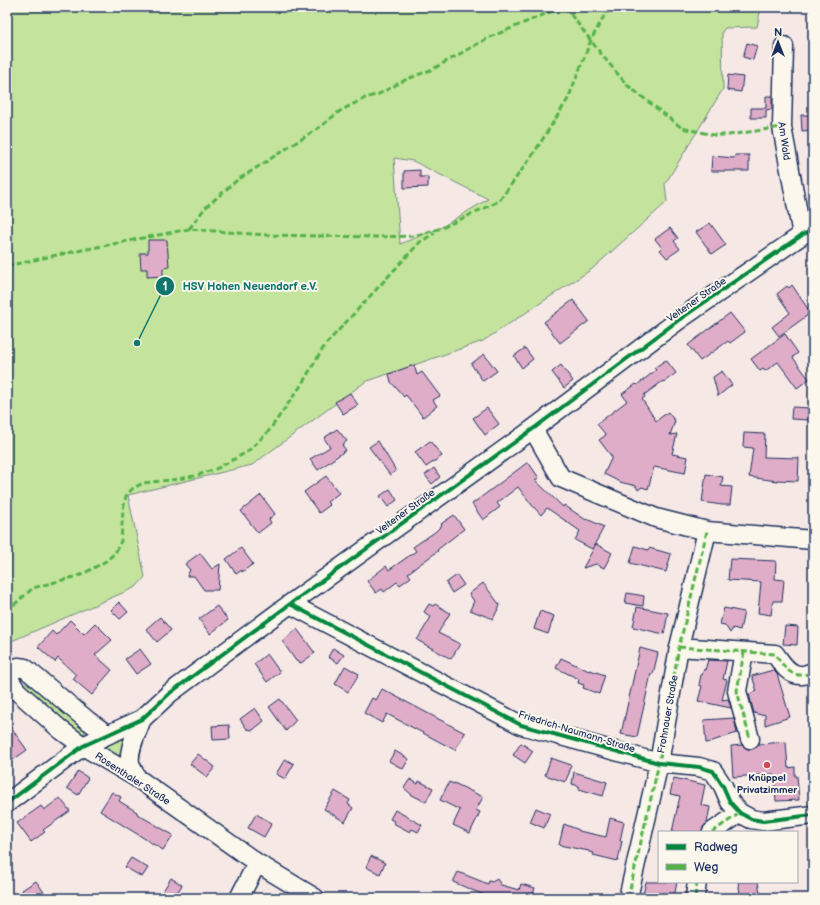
<svg xmlns="http://www.w3.org/2000/svg" width="820" height="905" font-family="'Balsamiq Sans',sans-serif">
<style>
.green{fill:#c4e49d;stroke:#708a7e;fill-rule:evenodd}
.building{fill:#e0adc9;stroke:#1b2f5e}
.lines{fill:none;stroke-linecap:round;stroke-linejoin:round}
.minor-casing{stroke:#1b2f5e;stroke-width:21}
.minor{stroke:#fbf7ec;stroke-width:18}
.quiet{stroke:#55b248;stroke-width:3;stroke-dasharray:6 3;stroke-linecap:butt}
.cycleway-casing{stroke:#fbf7ec;stroke-width:6}
.cycleway{stroke:#00873e;stroke-width:4}
.poi-dot{fill:#d1495b;stroke:#fbf7ec;stroke-width:1.5}
.labels{text-anchor:middle;stroke-width:4;stroke-linejoin:round;paint-order:stroke}
.street-label{font-size:10px;fill:#1b2f5e;stroke:#fbf7ec}
.poi-label{font-size:10px;font-weight:bold;fill:#1b2f5e;stroke:#fbf7ec}
.leader{fill:none;stroke:#0f766e;stroke-width:1.5}
.callout-dot{fill:#0f766e;stroke:#fbf7ec;stroke-width:1.5}
.mark-label{font-size:12px;text-anchor:middle;font-weight:bold;fill:#fff}
.callout-label{font-size:11px;text-anchor:middle;font-weight:bold;fill:#0f766e;stroke:#fbf7ec;stroke-width:4;stroke-linejoin:round;paint-order:stroke}
</style>
<rect width="100%" height="100%" fill="#f6e8e5"/>
<filter id="ink" filterUnits="userSpaceOnUse"><feTurbulence type="fractalNoise" baseFrequency=".025" numOctaves="2"/><feDisplacementMap in="SourceGraphic" scale="8" xChannelSelector="R" yChannelSelector="G"/><feConvolveMatrix kernelMatrix="1 2 1 2 8 2 1 2 1" color-interpolation-filters="sRGB"/></filter>
<g filter="url(#ink)">
<path class="green" d="M7,7H761L757,27L725,28L722,32L723,89L665,184L667,202L592,269L483,341L365,382L252,465L128,495L145,577L136,587L7,643ZM394,158L413,161L488,199L440,228L400,244Z
M29,680L86,727L84,735L78,737L22,686Z
M124,737L122,761L103,748Z"/>
<path class="building" d="M747,43L757,46L753,60L743,57Z
M728,75L743,77L741,92L727,90Z
M766,96H772V109L766,110V118H751V108H766Z
M801,115H813V130L802,131Z
M735,155H749V171H711L712,156L734,158Z
M420,170V177H428V187L404,188V171Z
M710,223L726,245L712,254L696,232Z
M670,228L678,238L674,241L680,249L667,258L660,250L662,248L655,239Z
M148,240H167L169,267L163,268V276L147,277V269H141L140,253H148Z
M792,285L810,312L807,314L808,315L779,336L772,327L790,313L777,294L787,286L789,288Z
M573,300L589,321L560,343L544,322Z
M730,313L745,332L730,343L728,341L700,361L688,345Z
M785,334L798,353L793,357L794,359L809,379L797,388L778,362L765,371L763,369L760,371L751,359Z
M525,348L533,359L522,368L514,356Z
M484,354L497,371L483,381L471,364Z
M666,360L676,373L664,382L663,381L644,395L645,397L642,399L656,421L668,412L675,421L670,435L677,434L672,454L688,457L685,473L654,467L648,489L642,487L638,490L636,486L620,482L604,474L612,457L599,440L606,435L597,424L627,401L622,394L636,384L637,385L656,370L654,368Z
M414,365L417,375L422,372L440,396L433,400L437,406L423,417L406,395L404,397L391,382L389,374Z
M561,365L573,381L564,388L552,372Z
M722,371L732,385L718,396L713,377Z
M350,393L358,405L343,414L335,402Z
M792,407L810,408L809,420L791,419Z
M487,408L499,424L485,435L473,418Z
M337,429L347,441L342,445L346,450L318,470L310,459L330,447L324,438Z
M744,433L765,434L764,457L799,458L798,481L777,480V481L749,477L753,448L743,447Z
M378,441L396,471L390,475L369,447Z
M430,441L442,456L426,467L415,452Z
M528,462L539,478L535,480L563,507L564,505L586,520L587,519L604,527L592,549L575,540L580,531L547,508L541,515L531,504L518,487L497,503L500,507L483,520L472,504Z
M434,468L440,477L432,484L425,475Z
M706,474L723,477L721,486L732,487L730,505H722L702,502Z
M326,476L339,493L327,502L330,505L319,513L304,492Z
M390,489L397,500L388,507L380,496Z
M261,495L275,514L269,519L271,523L258,533L241,511Z
M454,515L464,529L437,550L438,551L408,573L411,577L400,585L397,582L384,592L382,589L376,593L367,581L386,566L389,570L416,551L413,547L435,532L442,525L441,524Z
M596,544L612,553L604,568L596,564L583,568Z
M635,546L648,550L649,548L671,554L666,572L630,563Z
M241,548L253,564L242,572V570L236,574L226,559Z
M200,553L212,569L220,564L218,590H204L194,576H187L190,570L185,564Z
M730,559L776,561L775,579L784,580L782,601H773L771,615L758,613L761,582L728,580Z
M457,575L464,585L452,593L446,583Z
M483,583L500,605L493,619L470,610L474,601L469,594Z
M627,593L644,596L643,606L625,603Z
M119,602L128,612L120,619L111,610Z
M429,604L433,606L435,604L450,613L438,633L460,644L451,659L417,640L431,617L424,612Z
M217,606L228,620L210,634L199,619Z
M637,607L668,613L664,634L633,627Z
M724,608L744,612L740,630L733,628L730,633L725,625L720,624Z
M540,611L554,616L548,634L534,629Z
M160,617L171,630L157,642L146,629Z
M70,620L84,634L95,623L112,640L95,655L112,670L99,685L100,686L92,695L73,679L76,675L58,658L55,662L38,647L52,631L56,635Z
M785,626L798,627L797,645L783,644Z
M297,629L315,653L301,663L296,661L282,641Z
M333,648L344,655L338,663L328,657Z
M640,648L658,653L653,674H651L637,737L621,734Z
M140,649L151,664L136,674L125,659Z
M267,654L280,672L267,682L254,664Z
M561,658L589,671L590,670L605,675L599,694L583,688L584,685L578,683L579,679L556,668Z
M708,660L727,661L723,679L727,680L722,700L728,699L731,708L698,701L702,686L699,685L701,675H702L704,669L705,670Z
M345,666L359,674L348,692L335,684Z
M773,670L777,674L790,717L765,725V715L764,714L761,715L754,713L749,694L757,691L752,676Z
M382,689L465,733L455,750L387,714L382,723L364,713L372,698L376,700Z
M280,699L296,720L286,731L269,707Z
M255,708L264,721L253,730L247,729L240,719Z
M734,718L737,733L706,743L704,720Z
M7,722L27,750L7,764Z
M229,725L230,739L213,740L212,726Z
M786,742L788,768L795,767V776H797L799,800L776,801L774,774L733,777L731,746L742,745L747,749H752L757,747L759,744Z
M521,743L533,751L525,763L513,755Z
M395,751L409,759L403,769L389,761Z
M198,754L215,767L207,777L190,764Z
M551,758L571,765L569,771H570L565,782L545,775Z
M285,759L294,764L285,779L276,774Z
M78,771L88,778L78,795L67,788Z
M574,772L607,782L603,796L579,789V786L572,784Z
M674,778L705,785L701,805L710,807L707,823L703,827L702,832H672L680,796L670,794Z
M410,779L418,784L419,781L433,788L426,802L412,795L404,788Z
M449,782L454,784V783L483,797L476,810L480,812L470,833L453,825L460,810L440,800Z
M335,791L350,800L348,804L353,808L345,822L324,809Z
M112,792L121,797L119,801L137,812V814L173,835L163,850L100,811Z
M60,798L70,811L43,830L45,832L31,842L17,823L41,806L44,810Z
M536,808L550,814L544,828L530,822Z
M395,810L422,825L418,832L412,829L410,832L393,823L394,821L390,819Z
M256,814L272,823L264,837L248,828Z
M610,818L624,822L620,841H622L618,861L593,855L594,853L589,852V851L559,845L564,824L579,830V831L606,837Z
M371,856L385,863L380,874L366,867Z
M131,858L148,868L142,877L125,867Z
M458,872L488,884L489,881L492,882L497,879L501,885L519,890L521,884L535,888L533,894L536,895L535,898H484V895L453,882Z
M171,878L182,885L174,898H167L161,894Z
M36,881L48,898H27L22,890Z
M646,882H677L674,898H642Z
M738,882H758L761,898H741Z"/>
<g class="lines">
<defs>
<path id="minor" d="M784,46L782,127L802,235
M533,429L561,478L656,518L707,531L813,540
M290,604L521,725L659,763L699,767L713,771L723,786L730,802L740,813L751,819L763,821L813,815
M679,647L775,654C781,662 788,675 800,675C804,676 809,673 813,672
M744,652L737,691L750,739
M107,734L87,720L25,668L18,667L8,675L10,681L17,691L61,730L83,746L137,778L257,863L315,898
M137,778C134,773 132,769 130,763C128,749 137,732 142,719
M7,803L83,746L142,719L170,693L290,604L533,429L680,319L802,235L813,230
M712,832L740,813
M695,897L697,882
M239,898L257,863
M628,898L659,763L679,647L707,531"/>
</defs>
<use href="#minor" class="minor-casing"/>
<use href="#minor" class="minor"/>
<path class="quiet" d="M565,7L602,55L627,85L682,128L714,135H729L782,127
M189,229L205,208L236,181L320,127L340,111L365,98L379,94L405,80L433,69L488,38L562,7
M7,266L57,255L189,229L266,235L376,237L413,236L442,228L499,201L532,156L568,99L591,40L609,7
M7,611L33,588L81,575L106,561L115,553L121,541L123,509L126,496L132,489L143,483L179,479L198,475L218,468L247,452L268,432L300,387L325,345L420,242L435,233
M679,647L775,654C781,662 788,675 800,675C804,676 809,673 813,672
M744,652L737,691L750,739
M7,674L8,675
M712,832L740,813
M695,897L697,882
M628,898L659,763L679,647L707,531"/>
<defs>
<path id="cycleway" d="M290,604L521,725L659,763L699,767L713,771L723,786L730,802L740,813L751,819L763,821L813,815
M7,803L83,746L142,719L170,693L290,604L533,429L680,319L802,235L813,230"/>
</defs>
<use href="#cycleway" class="cycleway-casing"/>
<use href="#cycleway" class="cycleway"/>
</g>
</g>
<circle class="poi-dot" cx="767" cy="765" r="4"/>
<g class="labels">
<g class="street-label">
<text transform="translate(785 141) rotate(82)" y="4">Am Wald</text>
<text transform="translate(696 299) rotate(-35)" y="4">Veltener Straße</text>
<text transform="translate(405 511) rotate(-36)" y="4">Veltener Straße</text>
<text transform="translate(667 714) rotate(-80)" y="4">Frohnauer Straße</text>
<text transform="translate(577 731) rotate(17)" y="4">Friedrich-Naumann-Straße</text>
<text transform="translate(133 778) rotate(33)" y="4">Rosenthaler Straße</text>
</g>
<g class="poi-label">
<text x="767" y="781">Knüppel<tspan x="767" dy="12">Privatzimmer</tspan></text>
</g>
</g>
<path class="leader" d="M137 343L165 286"/>
<g class="callout-dot">
<circle cx="137" cy="343" r="4"/>
<circle cx="165" cy="286" r="10"/>
</g>
<g class="mark-label">
<text x="165" y="290">1</text>
</g>
<g class="callout-label">
<text x="250" y="290">HSV Hohen Neuendorf e.V.</text>
</g>
<rect width="820" height="905" fill="none" stroke="#fbf7ec" stroke-width="24"/>
<rect x="12" y="12" width="796" height="881" fill="none" stroke="#1b2f5e" stroke-width="1.5" filter="url(#ink)"/>
<rect x="658" y="831" width="140" height="52" fill="#fbf7ec" stroke="#a1a7b3"/>
<rect x="666" y="844" width="20" height="6" fill="#00873e" stroke="#a1a7b3"/>
<text x="694" y="851" font-size="12" fill="#1b2f5e">Radweg</text>
<rect x="666" y="864" width="20" height="6" fill="#55b248" stroke="#a1a7b3"/>
<text x="694" y="871" font-size="12" fill="#1b2f5e">Weg</text>
<g transform="translate(778 42)" stroke="#fbf7ec" stroke-width="3" paint-order="stroke">
<path d="M0-3L7 15L0 10L-7 15Z" fill="#1b2f5e"/>
<text y="-6" font-size="11" font-weight="bold" text-anchor="middle" fill="#1b2f5e">N</text>
</g>
</svg>
